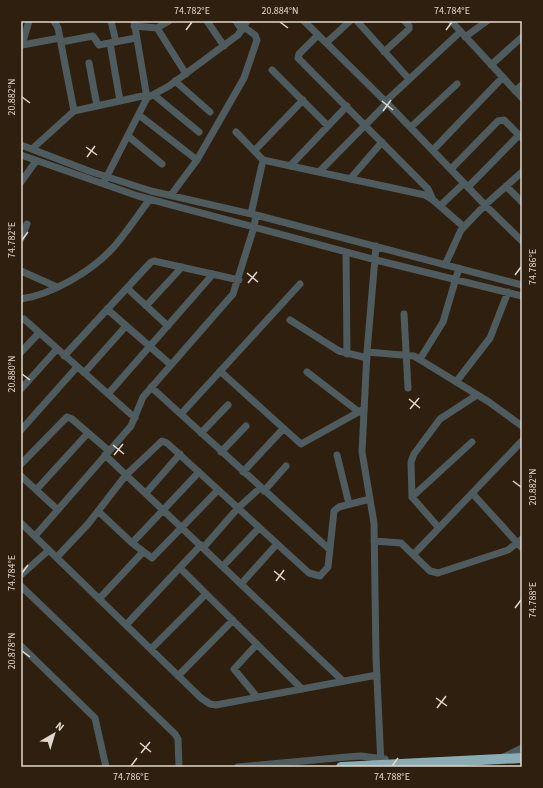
<svg xmlns="http://www.w3.org/2000/svg" width="543" height="788" font-family="'Source Sans 3',sans-serif">
<style>
.lines{fill:none;stroke-linecap:round;stroke-linejoin:round}
.minor{stroke:#4e5c5f;stroke-width:7}
.highway{stroke:#89acb5;stroke-width:10}
.ticks{fill:none;stroke:#e2d8cd;stroke-width:1.5}
.neatline{fill:none;stroke:#e2d8cd;stroke-width:1.5}
.ticks-label{font-size:10px;text-anchor:middle;fill:#e2d8cd}
</style>
<rect width="100%" height="100%" fill="#2e1f0e"/>
<g class="lines">
<path class="minor" d="M29,21L22,45L60,38
M54,21L58,28L74,111
M111,21L116,42
M134,21L147,98
M207,21L224,46
M236,21L242,30
M304,21L387,103L485,205L522,172
M357,21L409,79
M451,21L522,98
M134,26L157,28L169,21
M157,28L186,74
M318,35L299,54L298,58L428,189L433,200
M465,37L487,21
M61,42L93,36L99,45L136,38
M110,43L120,101
M326,43L350,21
M384,52L409,29V26L405,21
M89,63L97,106
M491,65L522,37
M272,70L328,126
M175,81L210,112
M515,91L522,85
M154,95L199,132
M386,101L460,32
M139,115L197,160
M411,127L457,84
M236,132L263,160L251,214
M128,136L162,164
M21,145L89,171L151,191L256,215L522,285
M32,149L74,111L147,95
M255,150L303,100
M433,150L503,77
M21,155L138,196L376,260L522,296
M263,160L425,195L433,200L464,227
M290,166L347,106
M451,169L498,121L504,120L522,138
M319,172L387,103
M350,179L382,142
M105,180L147,98L169,86L238,35L247,21
M21,182L36,161
M506,186L522,202
M468,187L519,135
M171,195L197,160L244,78L257,40L255,35L244,27
M440,206L464,183
M21,239L27,224
M376,246L367,352L362,452L374,523L376,657L381,765
M346,252L347,354
M445,265L461,230L485,205L522,241
M21,271L57,287
M127,288L168,326
M21,299C51,295 90,272 111,250C125,235 137,216 150,199
M146,306L182,267
M107,309L171,365
M404,314L408,388
M24,319L135,418
M290,320L339,351L367,358
M21,352L39,333
M367,352L414,356L489,402L522,426
M64,356L151,262L154,261L239,280
M420,359L443,322L459,268
M220,371L301,444L364,409
M307,372L359,412
M84,373L126,326
M456,382L490,338L508,292
M151,387L329,549
M21,389L57,349
M108,394L213,274
M181,414L300,284
M21,430L77,367
M201,433L228,405
M221,452L246,426
M105,455L343,681
M337,455L349,504
M21,464L67,417L72,419L109,451
M243,472L283,429
M21,476L58,510
M36,490L88,433
M264,491L286,466
M146,493L180,454
M472,493L522,548
M412,497L472,442
M98,511L132,543L152,558L218,490
M21,523L201,698L210,704L216,705L377,675
M439,528L412,497L411,462L414,454L440,419L477,395
M35,536L131,426L143,397L233,294L254,227L256,215
M374,541L401,543L430,571L438,573L508,550L522,539
M132,543L199,472
M203,548L238,508L260,488
M414,554L522,441
M57,557L88,524L126,475L162,441L167,443L309,573L320,576L328,567L334,511L339,507L370,499
M223,566L259,528
M180,568L302,689
M21,575L49,550
M241,584L277,544
M21,586L175,734L178,739L179,767
M99,599L143,552
M126,625L201,545
M257,644L234,669L257,697
M21,646L95,718L106,767
M151,649L206,594
M178,676L233,620
M502,758L522,748
M238,767L347,757L361,756L385,759"/>
<path class="highway" d="M341,767L522,758"/>
</g>
<path class="ticks" d="M280,22L288,28M186,30L192,22M446,30L452,22M22,97L30,103M382,101L393,110M383,111L391,100M86,147L97,155M87,157L95,146M22,240L28,232M247,273L258,282M515,275L521,267M248,283L257,272M22,374L30,380M409,399L420,408M410,409L419,398M113,445L124,454M114,455L123,444M513,481L521,487M274,571L285,580M22,573L28,565M276,581L284,570M515,608L521,600M22,651L30,657M436,698L447,706M437,708L446,696M140,743L151,752M141,753L150,742M131,766L137,758M392,766L398,758"/>
<rect width="543" height="788" fill="none" stroke="#2e1f0e" stroke-width="44"/>
<g transform="translate(54 734) rotate(38)" stroke="#2e1f0e" stroke-width="3" paint-order="stroke">
<path d="M0-3L7 15L0 10L-7 15Z" fill="#e2d8cd"/>
<text y="-6" font-size="11" font-weight="bold" text-anchor="middle" fill="#e2d8cd">N</text>
</g>
<rect x="22" y="22" width="499" height="744" class="neatline"/>
<g class="ticks-label">
<text x="192" y="14">74.782°E</text>
<text x="280" y="14">20.884°N</text>
<text x="452" y="14">74.784°E</text>
<text transform="translate(11 97) rotate(-90)" y="4">20.882°N</text>
<text transform="translate(11 240) rotate(-90)" y="4">74.782°E</text>
<text transform="translate(532 267) rotate(-90)" y="4">74.786°E</text>
<text transform="translate(11 374) rotate(-90)" y="4">20.880°N</text>
<text transform="translate(532 487) rotate(-90)" y="4">20.882°N</text>
<text transform="translate(11 573) rotate(-90)" y="4">74.784°E</text>
<text transform="translate(532 600) rotate(-90)" y="4">74.788°E</text>
<text transform="translate(11 651) rotate(-90)" y="4">20.878°N</text>
<text x="131" y="780">74.786°E</text>
<text x="392" y="780">74.788°E</text>
</g>
</svg>
